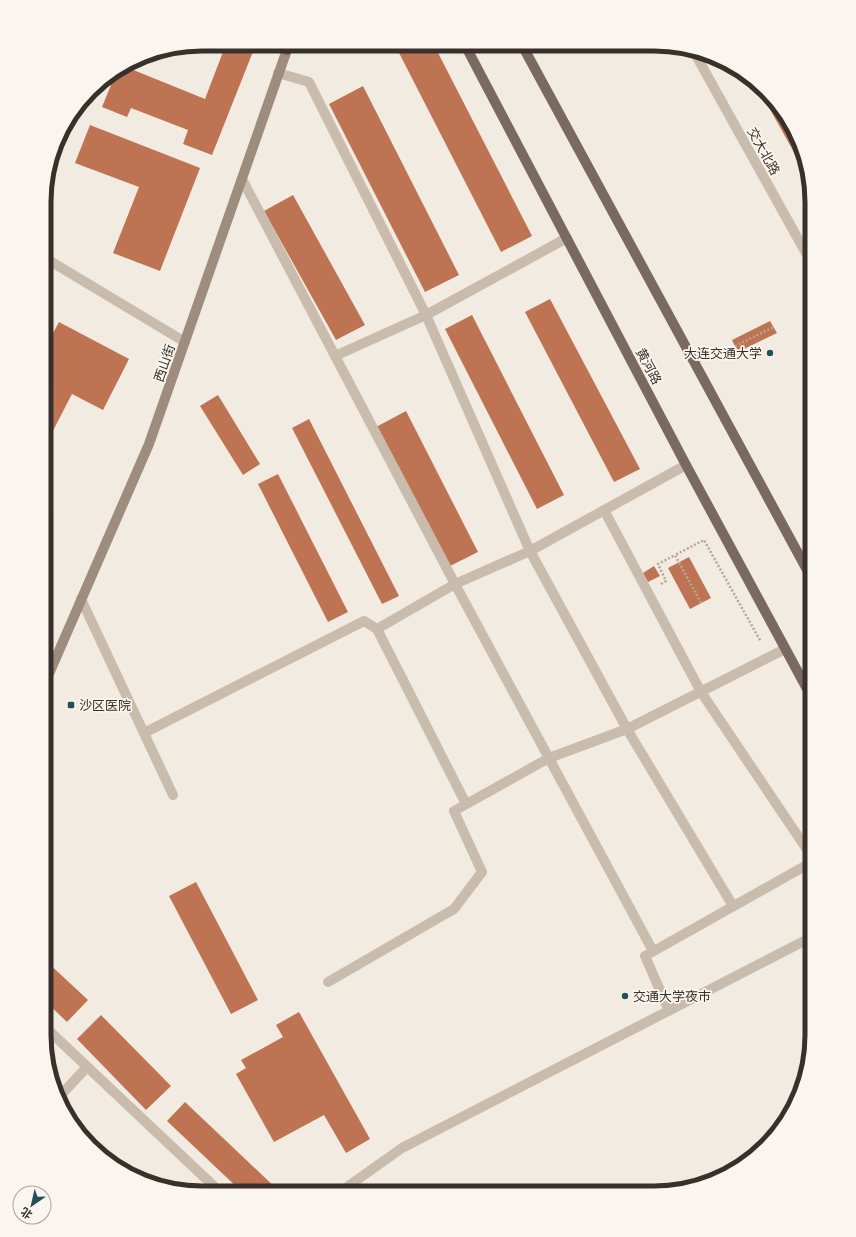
<svg xmlns="http://www.w3.org/2000/svg" width="856" height="1237" font-family="Lato,'Noto Sans SC',sans-serif">
<style>
.building{fill:#be7453}
.lines{fill:none;stroke-linecap:round;stroke-linejoin:round}
.path{stroke:#b6a697;stroke-width:2.5;stroke-dasharray:2 2;stroke-linecap:butt}
.lane{stroke:#cabcad;stroke-width:10}
.street{stroke:#cabcad;stroke-width:10}
.secondary{stroke:#9e8c7f;stroke-width:10}
.primary{stroke:#7a695e;stroke-width:10}
.poi-dot{fill:#235158;stroke:#faf5ee;stroke-width:1.5}
.labels{text-anchor:middle;stroke-width:3.5;stroke-linejoin:round;paint-order:stroke}
.street-label{font-size:13px;fill:#39302b;stroke:#faf5ee}
.poi-label{font-size:13px;fill:#39302b;stroke:#faf5ee;text-anchor:start}
.rim{fill:none;stroke:#39302b;stroke-width:5}
</style>
<rect width="100%" height="100%" fill="#f2ebe1"/>
<path class="building" d="M226,44H256L212,155L183,144L188,130L131,108L127,117L102,107L116,73L126,67L205,99Z
M395,45H434L532,236L501,252Z
M757,85L796,132L805,172L757,86Z
M363,86L459,275L425,292L329,104Z
M90,125L200,168L160,271L113,253L139,187L75,163Z
M293,195L365,325L336,340L264,211Z
M550,299L640,469L614,482L525,312Z
M472,315L564,495L537,509L445,329Z
M770,321L777,333L738,352L732,340Z
M59,322L129,359L103,410L72,394L45,446V348Z
M218,395L260,464L243,475L200,406Z
M406,411L478,552L448,567L376,427Z
M309,419L399,596L382,604L292,428Z
M278,474L348,612L328,622L258,484Z
M689,557L711,598L690,609L668,568Z
M654,566L660,576L648,582L643,573Z
M196,882L258,1000L231,1014L169,896Z
M44,959L88,1000L67,1022L44,1000Z
M299,1012L370,1139L346,1153L324,1115L274,1142L236,1074L246,1068L241,1060L283,1037L276,1025Z
M101,1015L171,1086L146,1110L77,1039Z
M185,1102L280,1192H242L167,1121Z"/>
<g class="lines">
<path class="path" d="M735,346L774,327
M661,584L666,581L658,564L675,555
M701,603L675,555L704,540L761,642"/>
<path class="lane" d="M278,73L309,82L426,315L530,551L627,729L733,906
M242,179L455,584L653,951
M377,629L466,804"/>
<path class="street" d="M693,50L812,264
M45,258L185,342
M335,356L426,315L567,238
M604,510L701,692L812,857
M81,599L173,795
M45,652L56,658
M144,733L364,621L377,629L455,584L530,551L686,465
M328,982L454,909L482,872L454,811L549,758L627,729L785,649
M669,1011L645,956L812,862
M44,1026L220,1192
M58,1098L87,1067
M340,1192L402,1148L812,937"/>
<path class="secondary" d="M45,683L149,444L289,44"/>
<path class="primary" d="M465,45L686,465L812,698
M522,45L812,579
M287,50L291,44"/>
</g>
<g class="poi-dot">
<circle cx="770" cy="353" r="4"/>
<rect x="67" y="701" width="8" height="8" rx="2"/>
<circle cx="625" cy="996" r="4"/>
</g>
<g class="labels">
<g class="street-label">
<text transform="translate(764 151) rotate(61)" y="5">交大北路</text>
<text transform="translate(164 363) rotate(-71)" y="5">西山街</text>
<text transform="translate(649 366) rotate(62)" y="5">黄河路</text>
</g>
<g class="poi-label">
<text x="762" y="358" text-anchor="end">大连交通大学</text>
<text x="79" y="710">沙区医院</text>
<text x="633" y="1001">交通大学夜巿</text>
</g>
</g>
<path d="M0 0H856V1237H0ZM202 51H654A151 151 0 0 1 805 202V1035A151 151 0 0 1 654 1186H202A151 151 0 0 1 51 1035V202A151 151 0 0 1 202 51Z" fill="#faf5ee" fill-rule="evenodd"/>
<path class="rim" d="M202 51H654A151 151 0 0 1 805 202V1035A151 151 0 0 1 654 1186H202A151 151 0 0 1 51 1035V202A151 151 0 0 1 202 51Z"/>
<g transform="translate(32 1205) rotate(214)"><circle r="19" fill="#faf5ee" stroke="#ada6a0"/>
<path d="M0-3L7 15L0 10L-7 15Z" fill="#235158"/>
<text y="-6" font-size="11" font-weight="bold" text-anchor="middle" fill="#39302b">北</text>
</g>
</svg>
